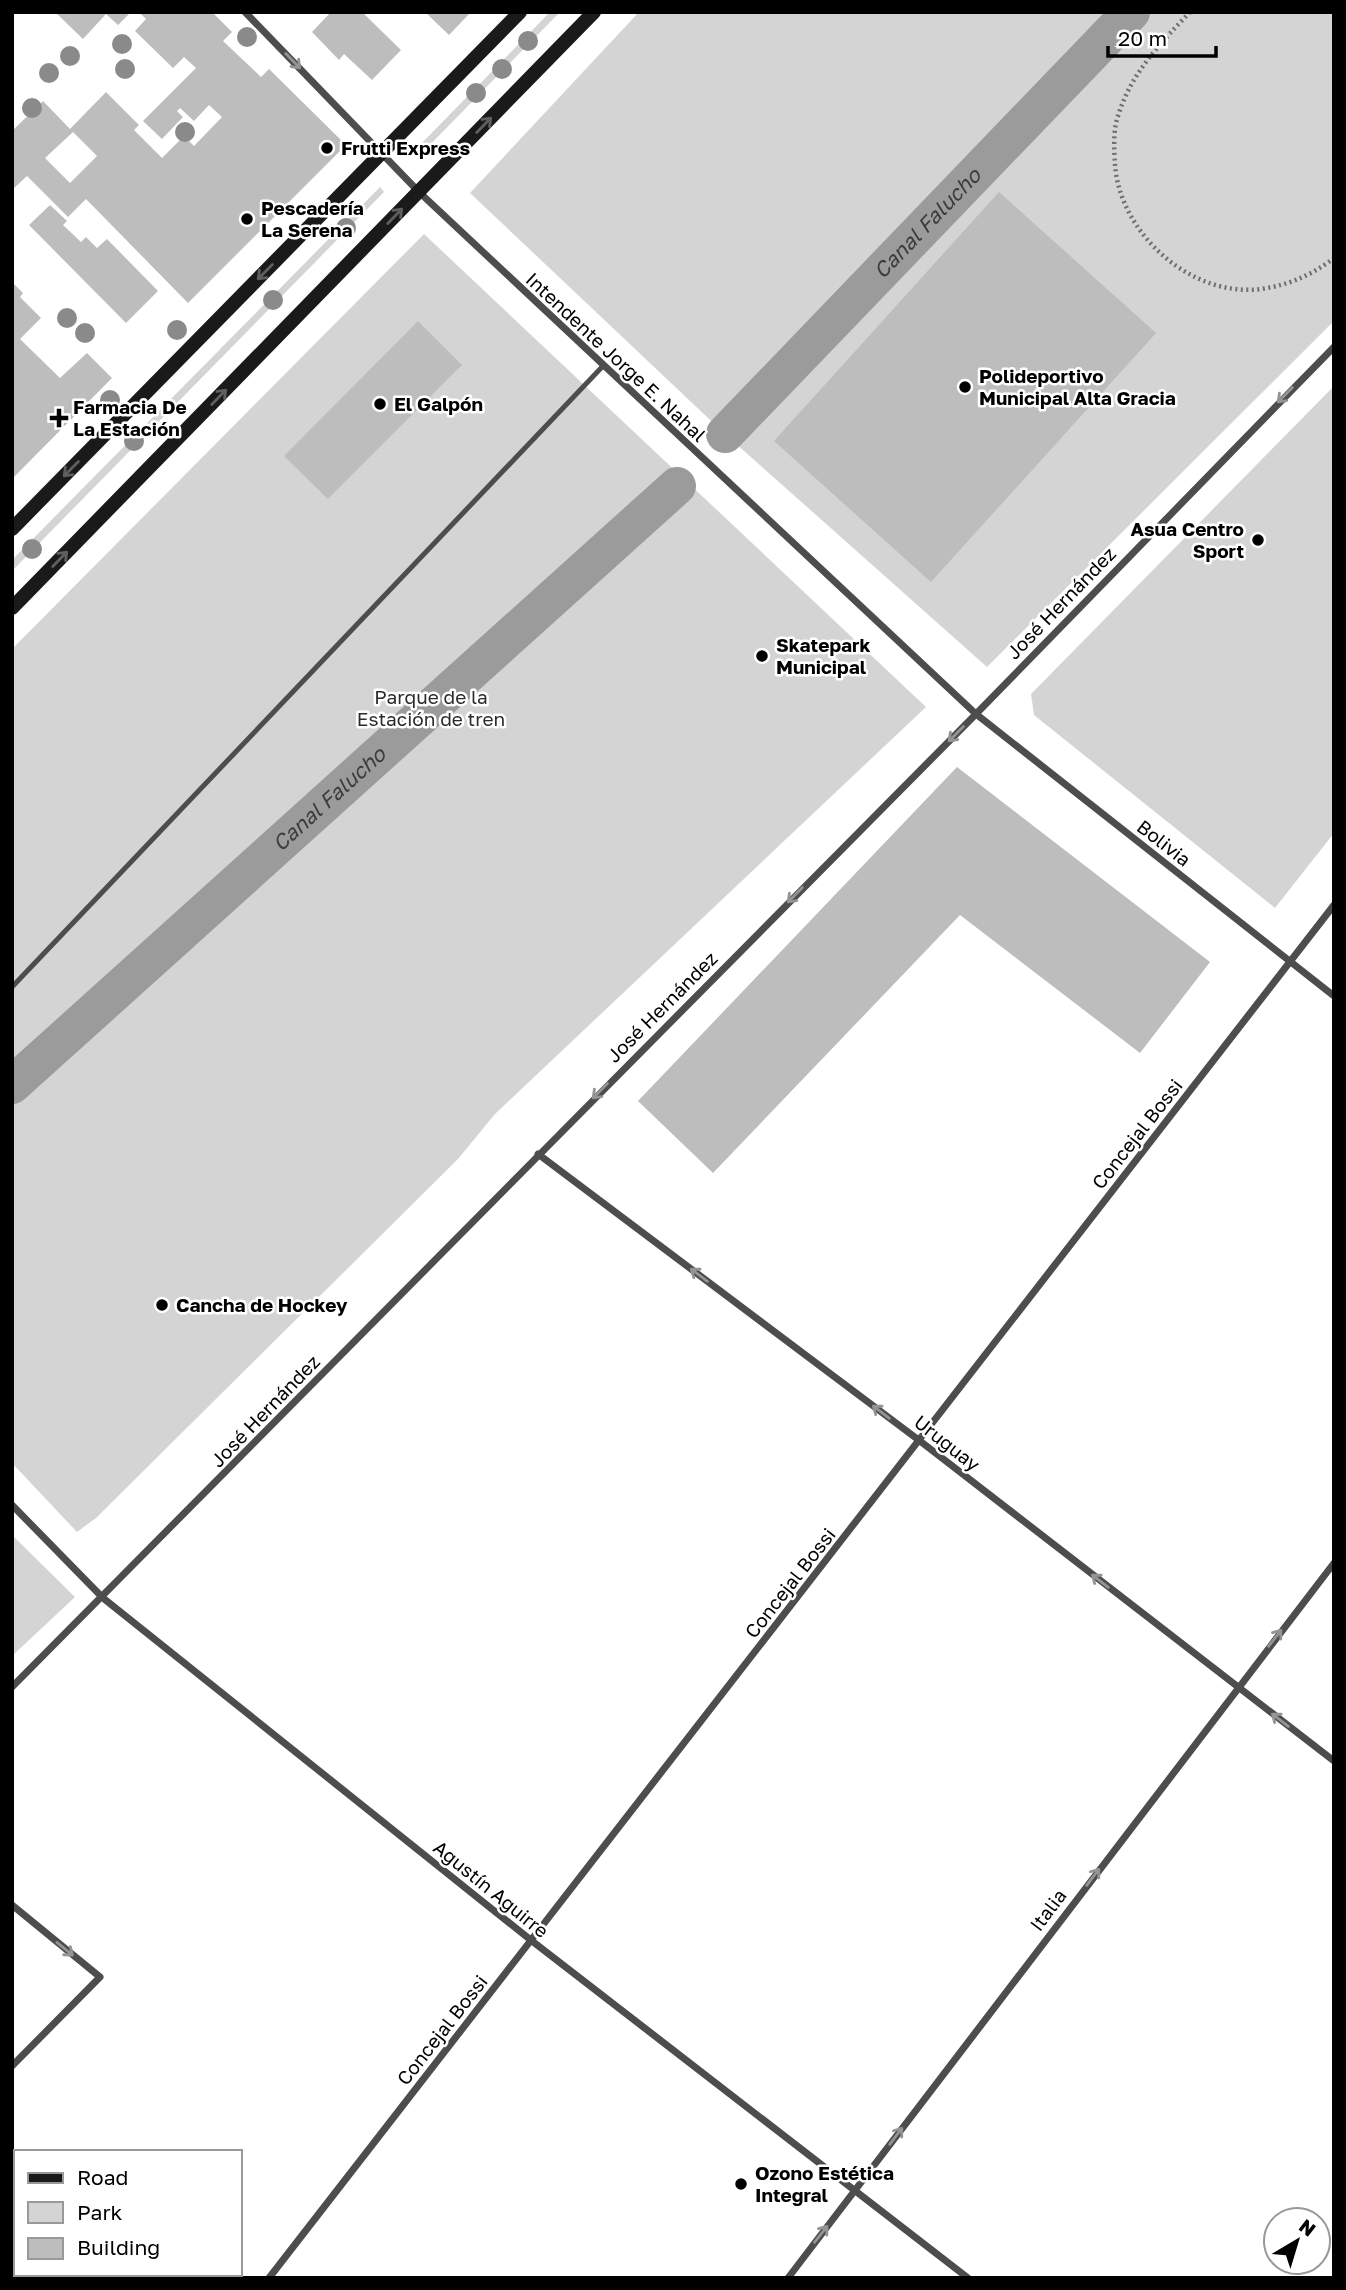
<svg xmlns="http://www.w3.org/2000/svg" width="1346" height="2290" font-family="'Golos Text',sans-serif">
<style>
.green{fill:#d4d4d4}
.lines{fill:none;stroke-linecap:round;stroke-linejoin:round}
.canal{stroke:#9b9b9b;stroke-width:38}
.building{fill:#bdbdbd;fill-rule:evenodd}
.path{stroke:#6f6f6f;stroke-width:4.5;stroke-dasharray:2 3.5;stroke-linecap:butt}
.service{stroke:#4d4d4d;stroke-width:5}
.minor{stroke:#4d4d4d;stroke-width:7}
.secondary{stroke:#1a1a1a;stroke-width:14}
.tree{fill:#8a8a8a}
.oneway{stroke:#949494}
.oneway2{stroke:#5f5f5f}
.poi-dot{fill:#000;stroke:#fff;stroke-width:2.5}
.labels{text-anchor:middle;stroke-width:5;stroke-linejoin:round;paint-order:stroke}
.poi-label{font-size:19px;font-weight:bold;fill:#000;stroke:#fff;text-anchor:start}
.street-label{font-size:19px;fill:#000;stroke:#fff}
.park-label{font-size:19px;fill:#2b2b2b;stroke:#fff}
.water-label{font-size:21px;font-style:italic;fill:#3c3c3c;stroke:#fff}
</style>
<rect width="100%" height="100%" fill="#fff"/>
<path class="green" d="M550,12H560L421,154L416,149Z
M639,12H1334V321L987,667L725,434L470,193Z
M380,187L384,192L12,571V560Z
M424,234L926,707L495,1114L458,1159L96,1518L77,1532L12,1463V649Z
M1334,386V833L1275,908L1034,715L1031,694Z
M12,1535L75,1597L12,1656Z"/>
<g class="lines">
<g class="canal">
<path id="s1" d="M725,434L1131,12"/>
<path id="s2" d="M12,1085L677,486"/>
</g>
</g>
<path class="building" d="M55,12H131L118,25L106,14L83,39Z
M139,12H212L232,32L223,41L261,77L269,69L346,145L188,303L86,199L68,217L27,176L12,190V131L43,101L70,129L106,92L139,125L134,130L162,158L184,136L194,146L222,117L209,105L194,121L180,108L177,111L183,117L162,139L143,121L196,68L184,57L173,68L135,31L146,19ZM73,132L97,156L70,183L45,158Z
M331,12H362L401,50L372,80L344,54L339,60L312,32Z
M425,12H471L449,35Z
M999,192L1156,333L931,582L774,441Z
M50,205L67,221L63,225L81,242L86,237L97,248L107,239L158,291L126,323L29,225Z
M14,284L23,293L20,297L41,318L20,339L60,378L87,353L112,378L12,479Z
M418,321L462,365L328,499L284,456Z
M957,767L1210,962L1140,1053L960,915L713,1173L638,1101Z"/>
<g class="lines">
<path class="path" d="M1190,12C1160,44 1131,73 1118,116C1113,130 1114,149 1115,164C1119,232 1190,298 1261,289C1289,285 1312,275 1334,258"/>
<path class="service" d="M12,987L602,367"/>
<path class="minor" d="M245,12L419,192L976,714L1334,996
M538,1154L920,1441L1334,1761
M12,1505L103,1598L532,1941L968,2278
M12,1687L976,714L1334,347
M12,1905L100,1977L12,2066
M269,2278L1334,905
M788,2278L1334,1563"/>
<path class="secondary" d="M12,529L520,12
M12,608L594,12"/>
</g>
<g class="tree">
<circle cx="247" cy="37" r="10"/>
<circle cx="528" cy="41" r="10"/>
<circle cx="122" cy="44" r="10"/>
<circle cx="70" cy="56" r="10"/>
<circle cx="125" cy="69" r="10"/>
<circle cx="502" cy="69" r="10"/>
<circle cx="49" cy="73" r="10"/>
<circle cx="476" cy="93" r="10"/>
<circle cx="32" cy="108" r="10"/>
<circle cx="185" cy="132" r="10"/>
<circle cx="346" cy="228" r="10"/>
<circle cx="273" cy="300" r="10"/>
<circle cx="67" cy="318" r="10"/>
<circle cx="177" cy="330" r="10"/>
<circle cx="85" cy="333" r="10"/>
<circle cx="110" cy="400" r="10"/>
<circle cx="134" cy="441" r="10"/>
<circle cx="32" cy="549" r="10"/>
</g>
<defs><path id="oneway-shaft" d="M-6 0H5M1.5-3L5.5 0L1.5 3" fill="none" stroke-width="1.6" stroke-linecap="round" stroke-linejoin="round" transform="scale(1.75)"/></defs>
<g class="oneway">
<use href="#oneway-shaft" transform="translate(293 61) rotate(46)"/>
<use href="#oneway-shaft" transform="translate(1285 395) rotate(135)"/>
<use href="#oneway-shaft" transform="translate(956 734) rotate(135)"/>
<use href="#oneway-shaft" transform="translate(795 895) rotate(135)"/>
<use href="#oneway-shaft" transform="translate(600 1091) rotate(135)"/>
<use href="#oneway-shaft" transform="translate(699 1275) rotate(-143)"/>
<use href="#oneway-shaft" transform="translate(881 1412) rotate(-143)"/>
<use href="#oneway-shaft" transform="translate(1100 1581) rotate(-142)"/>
<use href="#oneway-shaft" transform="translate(1275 1638) rotate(-52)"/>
<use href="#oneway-shaft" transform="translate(1280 1720) rotate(-142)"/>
<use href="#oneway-shaft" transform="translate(1093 1877) rotate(-53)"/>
<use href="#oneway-shaft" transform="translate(65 1949) rotate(39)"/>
<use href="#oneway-shaft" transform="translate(896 2136) rotate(-53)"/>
<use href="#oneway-shaft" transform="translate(821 2234) rotate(-52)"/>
</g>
<g class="oneway2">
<use href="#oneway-shaft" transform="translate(484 125) rotate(-46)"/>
<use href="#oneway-shaft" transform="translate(395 216) rotate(-46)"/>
<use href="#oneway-shaft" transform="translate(265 272) rotate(135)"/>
<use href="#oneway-shaft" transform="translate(219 397) rotate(-46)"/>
<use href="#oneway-shaft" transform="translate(71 469) rotate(135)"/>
<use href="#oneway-shaft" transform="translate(60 559) rotate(-46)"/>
</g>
<g class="poi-dot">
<circle cx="327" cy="148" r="7"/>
<circle cx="247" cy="219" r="7"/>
<circle cx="965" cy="387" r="7"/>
<circle cx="380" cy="404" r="7"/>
<path d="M55.5 407.5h7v7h7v7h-7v7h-7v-7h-7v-7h7z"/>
<circle cx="1258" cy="540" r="7"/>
<circle cx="762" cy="656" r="7"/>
<circle cx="162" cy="1305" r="7"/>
<circle cx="741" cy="2184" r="7"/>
</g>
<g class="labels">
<g class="poi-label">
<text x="341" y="155">Frutti Express</text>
<text x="261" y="215">Pescadería<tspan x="261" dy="22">La Serena</tspan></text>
<text x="979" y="383">Polideportivo<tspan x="979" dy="22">Municipal Alta Gracia</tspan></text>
<text x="394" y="411">El Galpón</text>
<text x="73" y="414">Farmacia De<tspan x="73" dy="22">La Estación</tspan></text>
<text x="1244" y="536" text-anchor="end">Asua Centro<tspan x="1244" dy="22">Sport</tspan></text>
<text x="776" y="652">Skatepark<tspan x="776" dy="22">Municipal</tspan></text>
<text x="176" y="1312">Cancha de Hockey</text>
<text x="755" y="2180">Ozono Estética<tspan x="755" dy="22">Integral</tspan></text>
</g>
<g class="street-label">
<text transform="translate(616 357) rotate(43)" y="7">Intendente Jorge E. Nahal</text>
<text transform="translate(1061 603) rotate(-46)" y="7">José Hernández</text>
<text transform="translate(1164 843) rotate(38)" y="7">Bolivia</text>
<text transform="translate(662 1007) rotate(-45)" y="7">José Hernández</text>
<text transform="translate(1137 1134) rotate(-52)" y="7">Concejal Bossi</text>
<text transform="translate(265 1411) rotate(-46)" y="7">José Hernández</text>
<text transform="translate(947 1443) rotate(38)" y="7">Uruguay</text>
<text transform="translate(790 1583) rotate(-52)" y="7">Concejal Bossi</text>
<text transform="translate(491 1889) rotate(39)" y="7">Agustín Aguirre</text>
<text transform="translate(1048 1910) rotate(-53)" y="7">Italia</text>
<text transform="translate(442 2030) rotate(-52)" y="7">Concejal Bossi</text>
</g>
<g class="park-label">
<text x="431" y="704">Parque de la<tspan x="431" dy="22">Estación de tren</tspan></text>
</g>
<g class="water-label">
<text dy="7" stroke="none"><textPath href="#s1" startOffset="292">Canal Falucho</textPath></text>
<text dy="7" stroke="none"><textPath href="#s2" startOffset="427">Canal Falucho</textPath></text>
</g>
</g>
<rect width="1346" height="2290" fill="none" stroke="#000000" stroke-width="28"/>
<rect x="14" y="2150" width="228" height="126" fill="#ffffff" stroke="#999999" stroke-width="2"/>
<rect x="28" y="2173" width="35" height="10" fill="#1a1a1a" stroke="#999999" stroke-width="2"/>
<text x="77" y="2185" font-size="21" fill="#000000">Road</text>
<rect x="28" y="2202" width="35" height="21" fill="#d4d4d4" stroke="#999999" stroke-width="2"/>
<text x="77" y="2220" font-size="21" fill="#000000">Park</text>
<rect x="28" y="2238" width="35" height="21" fill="#bdbdbd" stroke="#999999" stroke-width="2"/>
<text x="77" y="2255" font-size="21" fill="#000000">Building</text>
<g transform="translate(1297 2241) rotate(38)"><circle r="33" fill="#ffffff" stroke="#999999" stroke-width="2"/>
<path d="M0-5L12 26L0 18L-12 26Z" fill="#000000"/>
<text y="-10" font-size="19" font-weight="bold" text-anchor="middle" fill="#000000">N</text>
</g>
<path d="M1108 46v10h108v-10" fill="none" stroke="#000000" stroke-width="3.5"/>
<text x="1118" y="46" font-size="21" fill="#000000" stroke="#ffffff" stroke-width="5" paint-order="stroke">20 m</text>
</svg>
